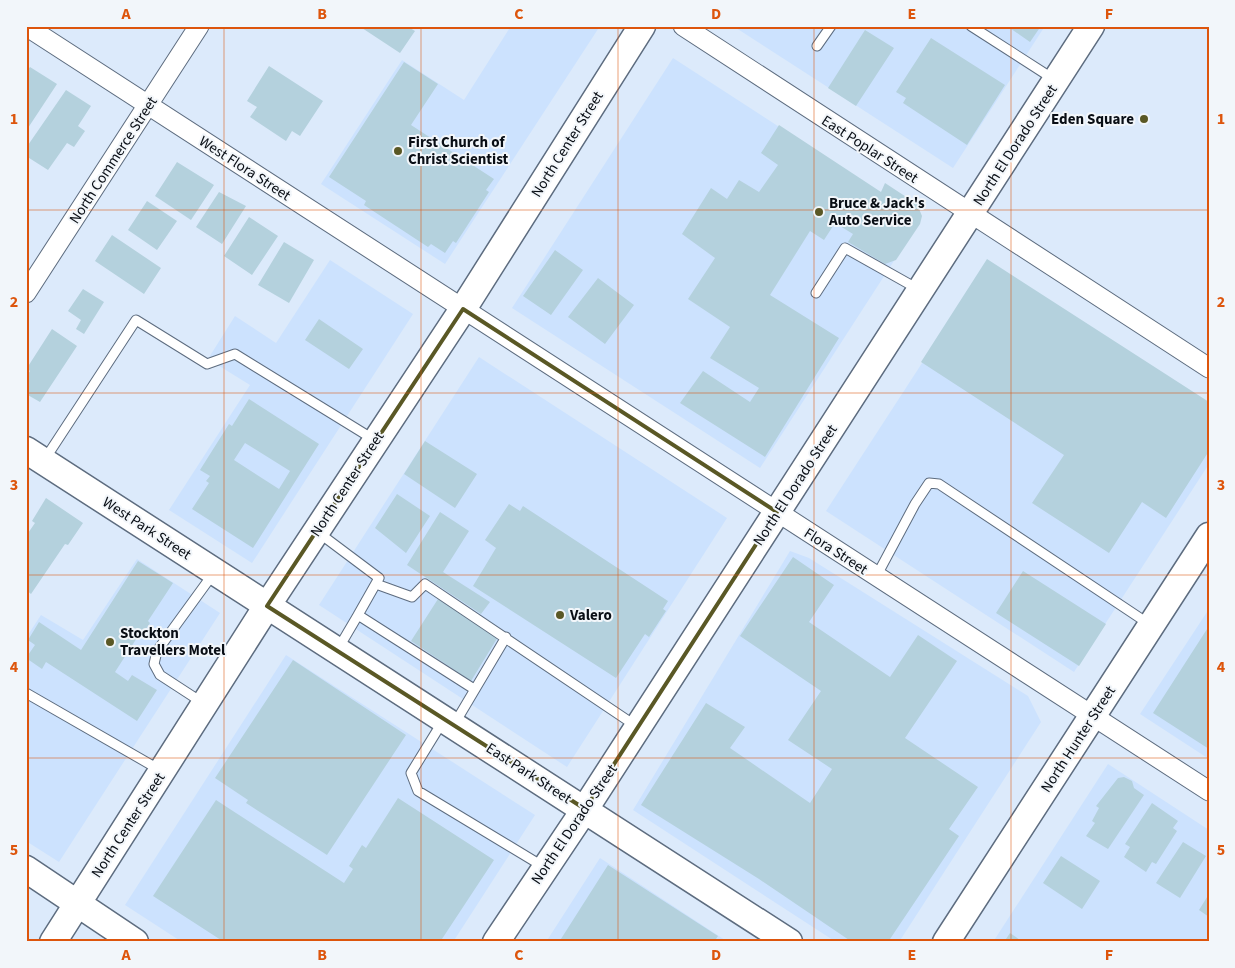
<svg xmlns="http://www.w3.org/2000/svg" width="1235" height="968" font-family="'Source Sans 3',sans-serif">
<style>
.built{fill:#cce2fe}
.building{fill:#b4d1dd;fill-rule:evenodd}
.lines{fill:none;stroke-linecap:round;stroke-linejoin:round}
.lane-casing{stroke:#5d6c7f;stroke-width:11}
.street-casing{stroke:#5d6c7f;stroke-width:21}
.secondary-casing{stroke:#5d6c7f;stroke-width:29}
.lane{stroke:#fff;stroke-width:9}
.street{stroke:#fff;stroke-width:19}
.secondary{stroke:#fff;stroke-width:26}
.marked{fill:none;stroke:#5a5825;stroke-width:4;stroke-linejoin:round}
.grid{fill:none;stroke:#dd550c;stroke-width:1;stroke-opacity:0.55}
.poi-dot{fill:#5a5825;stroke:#f2f6fa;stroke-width:2}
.labels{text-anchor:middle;stroke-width:4;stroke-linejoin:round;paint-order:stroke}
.poi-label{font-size:15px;font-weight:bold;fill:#090e15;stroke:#f2f6fa;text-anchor:start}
.street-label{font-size:15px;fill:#090e15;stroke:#f2f6fa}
.neatline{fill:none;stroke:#dd550c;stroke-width:2}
.grid-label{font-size:16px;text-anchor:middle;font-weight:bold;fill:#dd550c}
</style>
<rect width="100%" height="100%" fill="#dceafb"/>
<path class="built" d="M511,26H600L445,264L321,184L402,60L464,100Z
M733,26H1045L953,168Z
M673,58L921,219L760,468L512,308Z
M330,260L413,314L252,563L169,510L250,385L208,359L235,316L276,343Z
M987,263L1209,405V464L1074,672L826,511Z
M479,357L727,518L567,767L319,605Z
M790,551L809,558L1028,696L1041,722L899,942H836L633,810Z
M137,559L220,613L59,862L26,841V638L41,615L83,640Z
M1209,609V759L1140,714Z
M286,655L535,815L453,942H182L125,905Z
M1108,764L1209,830V942H993Z
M600,858L728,942H546Z"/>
<path class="building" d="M363,26H411L410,28L415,31L400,53L362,28Z
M1007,26H1041L1030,42Z
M865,30L894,48L856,106L828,88Z
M931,38L1005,85L967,145L903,103L906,98L896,92Z
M404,62L438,84L411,125L494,179L486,190L489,192L456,243L453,241L445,253L431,244L428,247L364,205L366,201L329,177Z
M269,66L323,101L300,136L292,131L286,141L250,117L257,107L247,101Z
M30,67L57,84L26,131V72Z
M66,90L91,106L78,126L85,131L74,147L67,143L48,170L26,156V148Z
M779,125L881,192L885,183L917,204L922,216L920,224L896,260L885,264L848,242L853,234L835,223L824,240L810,231L770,295L839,338L765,457L680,403L703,371L750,402L759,388L710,358L730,327L688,299L715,258L682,234L711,188L727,199L739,180L759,192L778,165L761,153Z
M177,162L214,185L191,220L155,196Z
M219,192L246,206L222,244L196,227Z
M147,201L177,221L157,250L128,230Z
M249,217L278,236L252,275L224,256Z
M112,235L161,268L144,294L95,261Z
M284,242L314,260L289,303L258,285Z
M555,250L583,270L551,315L523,296Z
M987,259L1209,402V451L1166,518L1142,502L1109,553L1032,503L1064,455L921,362Z
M598,278L634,305L605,344L568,317Z
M83,289L104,302L84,334L76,329L81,320L68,311Z
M319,319L363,349L349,369L305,340Z
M52,329L77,346L40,402L26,394V377L30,371L27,368Z
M249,399L319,444L253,548L192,509L209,483L206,481L210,476L200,470L229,424L232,426ZM245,443L290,471L279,489L234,460Z
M425,441L477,474L455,508L404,474Z
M397,494L430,516L406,553L375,528Z
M46,498L83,523L68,545L65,544L31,594L26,590V536L35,523L32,521Z
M509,504L520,511L523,506L668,601L663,609L666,611L649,637L645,634L616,678L473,586L496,548L485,540Z
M440,512L469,531L443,572L490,602L481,614L407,565Z
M793,557L834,585L809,622L890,677L918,635L957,661L905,738L978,787L949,829L959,836L888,942H852L759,879L641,805L706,703L745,727L730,748L810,803L832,769L788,740L821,691L740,636Z
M138,561L173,583L148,621L150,623L144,632L142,630L115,672L128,681L132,675L157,690L137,721L46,662L42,669L26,658L35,645L28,640L39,622L81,650Z
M1023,571L1106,624L1079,666L996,613Z
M438,599L498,637L471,681L411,641Z
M1209,626V749L1153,713Z
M293,660L406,735L327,855L246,803L248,800L215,778Z
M1124,777L1132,781L1134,788L1144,795L1108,849L1086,836L1095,823L1092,821L1099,808L1096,806L1118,778Z
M398,798L494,860L440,942H224L153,896L216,800L344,883L353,869L349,866L362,845L366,848Z
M1152,803L1178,821L1173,828L1177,831L1156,864L1152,862L1146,872L1124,857L1130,847L1125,844Z
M1183,842L1206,856L1180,898L1156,883Z
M1061,856L1100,881L1082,909L1043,883Z
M608,865L718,936L714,942H559Z
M1209,894V917L1199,910Z
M1010,933L1023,942H1004Z"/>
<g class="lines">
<defs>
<path id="lane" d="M971,26L1055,80
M817,46L831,26
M816,293L845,248L918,289
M45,459L136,320L207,364L235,354L373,439
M319,533L379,578L358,615L474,689
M876,577L915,504L929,483L939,484L1149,624
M376,584L412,597L425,584L636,726
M338,649L358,615
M26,693L160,770
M203,703L160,675L154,664L157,651L213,574
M443,721L411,773L418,791L544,867
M455,723L506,637"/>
<path id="street" d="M26,26L1209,791
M683,26L1209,368
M26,293L199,26"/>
<path id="secondary" d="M26,450L789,942
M26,869L135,942
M53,942L267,606L463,309L642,26
M496,942L585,809L1091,26
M946,942L1209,536"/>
</defs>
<use href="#lane" class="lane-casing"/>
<use href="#street" class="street-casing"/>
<use href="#secondary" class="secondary-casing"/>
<use href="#lane" class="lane"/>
<use href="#street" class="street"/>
<use href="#secondary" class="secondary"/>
</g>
<path class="marked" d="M463,309L777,512L585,809L267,606Z"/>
<path class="grid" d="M224,26V942M421,26V942M618,26V942M814,26V942M1011,26V942M26,210H1209M26,393H1209M26,575H1209M26,758H1209"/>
<g class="poi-dot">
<circle cx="1144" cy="119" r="5"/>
<circle cx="398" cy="151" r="5"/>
<circle cx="819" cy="212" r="5"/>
<circle cx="560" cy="615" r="5"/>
<circle cx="110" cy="642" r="5"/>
</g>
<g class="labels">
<g class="poi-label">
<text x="1134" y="124" text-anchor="end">Eden Square</text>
<text x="408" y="147">First Church of<tspan x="408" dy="17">Christ Scientist</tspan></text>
<text x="829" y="208">Bruce &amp; Jack's<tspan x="829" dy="17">Auto Service</tspan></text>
<text x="570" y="620">Valero</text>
<text x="120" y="638">Stockton<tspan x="120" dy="17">Travellers Motel</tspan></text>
</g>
<g class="street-label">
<text transform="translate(567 144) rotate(-58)" y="5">North Center Street</text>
<text transform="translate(1015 145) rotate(-57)" y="5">North El Dorado Street</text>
<text transform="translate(870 149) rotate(33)" y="5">East Poplar Street</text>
<text transform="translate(113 160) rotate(-57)" y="5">North Commerce Street</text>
<text transform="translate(245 168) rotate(33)" y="5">West Flora Street</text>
<text transform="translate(347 484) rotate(-57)" y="5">North Center Street</text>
<text transform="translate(795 485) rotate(-57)" y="5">North El Dorado Street</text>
<text transform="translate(147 528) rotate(33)" y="5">West Park Street</text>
<text transform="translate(836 551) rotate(33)" y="5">Flora Street</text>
<text transform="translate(1078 739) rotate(-57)" y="5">North Hunter Street</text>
<text transform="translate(529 773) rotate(33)" y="5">East Park Street</text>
<text transform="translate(574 824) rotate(-56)" y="5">North El Dorado Street</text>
<text transform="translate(128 825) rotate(-57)" y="5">North Center Street</text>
</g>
</g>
<rect width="1235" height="968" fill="none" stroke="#f2f6fa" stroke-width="55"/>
<rect x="28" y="28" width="1180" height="912" class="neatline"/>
<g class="grid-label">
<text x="126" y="19">A</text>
<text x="322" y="19">B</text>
<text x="519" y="19">C</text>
<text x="716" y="19">D</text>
<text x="912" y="19">E</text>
<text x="1109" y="19">F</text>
<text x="14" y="124">1</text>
<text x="1221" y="124">1</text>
<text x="14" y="307">2</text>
<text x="1221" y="307">2</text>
<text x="14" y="490">3</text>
<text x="1221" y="490">3</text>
<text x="14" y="672">4</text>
<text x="1221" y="672">4</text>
<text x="14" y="855">5</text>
<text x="1221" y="855">5</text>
<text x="126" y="960">A</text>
<text x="322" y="960">B</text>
<text x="519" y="960">C</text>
<text x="716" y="960">D</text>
<text x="912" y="960">E</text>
<text x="1109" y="960">F</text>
</g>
</svg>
